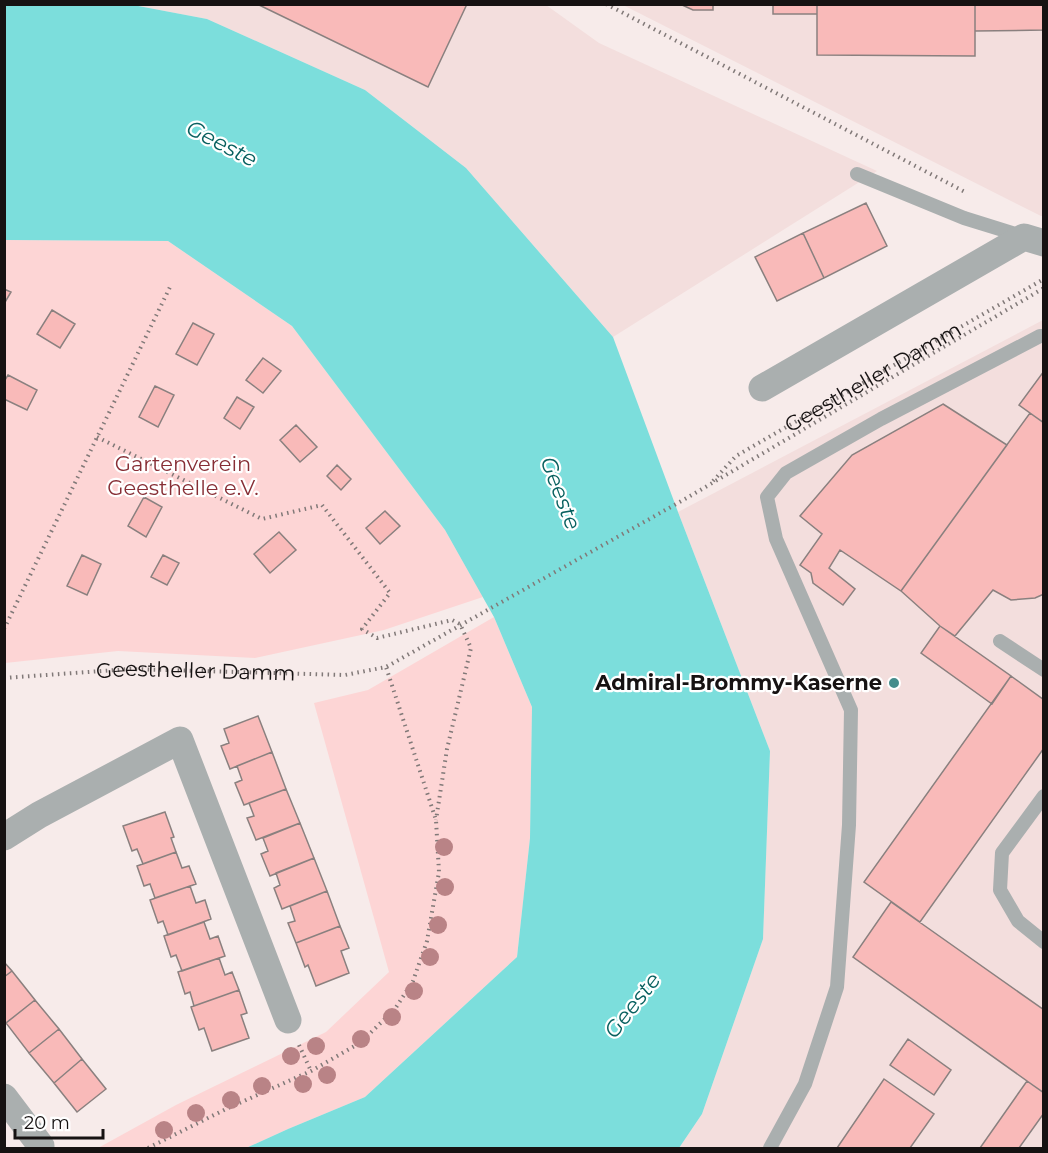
<svg xmlns="http://www.w3.org/2000/svg" width="1048" height="1153" font-family="Montserrat,sans-serif">
<style>
.built{fill:#f3dedd}
.green{fill:#fdd5d5}
.water{fill:#7cdedc}
.building{fill:#f9bab9;stroke:#8a807f;stroke-width:1.5}
.lines{fill:none;stroke-linecap:round;stroke-linejoin:round}
.path{stroke:#817978;stroke-width:4;stroke-dasharray:1.5 4.5;stroke-linecap:butt}
.lane{stroke:#aaafaf;stroke-width:14}
.street{stroke:#aaafaf;stroke-width:27}
.tree{fill:#b98386}
.poi-dot{fill:#458d8c;stroke:#fff;stroke-width:2}
.labels{text-anchor:middle;stroke-width:4.5;stroke-linejoin:round;paint-order:stroke}
.street-label{font-size:21px;fill:#161212;stroke:#fff}
.park-label{font-size:21px;fill:#872e35;stroke:#fff}
.poi-label{font-size:21px;font-weight:bold;fill:#161212;stroke:#fff;text-anchor:end}
.water-label{font-size:22px;font-style:italic;fill:#08605f;stroke:#fff}
</style>
<rect width="100%" height="100%" fill="#f7ebea"/>
<path class="built" d="M133,5H546L599,43L877,171L613,337L466,168L365,90L207,19Z
M623,5H1043V216H1041Z
M1043,320V1148H679L702,1114L763,939L770,751L678,512Z"/>
<path class="green" d="M4,240L168,241L292,326L445,530L483,597L384,630L255,658L118,651L5,663Z
M494,617L532,707L530,838L517,957L365,1097L288,1129L246,1148H98L176,1105L326,1032L389,972L314,703L368,690Z"/>
<path class="water" d="M5,4L133,5L207,19L365,90L466,168L613,337L678,512L770,751L763,939L702,1114L679,1148H246L288,1129L365,1097L517,957L530,838L532,707L494,617L445,530L292,326L168,241L5,240Z"/>
<path class="building" d="M257,4H467L428,87Z
M680,4H713V10H693Z
M773,4H817V14H773Z
M817,4H975V56L817,55Z
M975,4H1044V30L975,31Z
M866,203L887,246L824,278L803,233Z
M803,233L824,278L777,301L755,257Z
M4,289L11,292L4,304Z
M52,310L75,324L60,348L37,334Z
M193,323L214,334L197,365L176,354Z
M263,358L281,371L263,393L246,380Z
M1044,371V423L1019,405Z
M8,375L37,390L27,410L4,399V382Z
M155,386L174,395L158,427L139,417Z
M237,397L254,407L240,429L224,418Z
M943,404L1007,445L901,591L840,550L829,568L855,589L843,605L813,583L811,573L800,565L822,534L800,516L852,455Z
M1030,413L1044,423V594L1035,598L1011,600L993,590L955,636L940,626L901,591Z
M296,425L317,447L300,462L280,440Z
M337,465L351,479L341,490L327,476Z
M144,497L162,507L146,537L128,526Z
M385,511L400,526L380,544L366,528Z
M279,532L296,550L270,573L254,554Z
M82,555L101,564L87,595L67,586Z
M163,555L179,563L167,585L151,577Z
M940,626L1011,676L992,704L921,653Z
M1011,676L1044,700V748L920,922L864,882Z
M258,716L272,752L230,769L221,746L229,743L224,729Z
M272,752L286,789L244,805L235,783L242,780L237,766Z
M286,789L300,823L256,840L247,818L254,816L249,803Z
M165,812L174,837L171,838L176,852L143,864L137,849L132,851L123,826Z
M300,823L314,858L270,876L261,854L268,851L263,838Z
M176,852L182,868L189,866L196,884L155,898L150,884L144,886L137,866Z
M314,858L327,891L282,909L274,888L280,885L276,873Z
M190,886L196,903L205,900L211,919L168,935L163,921L158,923L150,900Z
M327,891L340,926L296,943L288,923L295,921L290,906Z
M891,902L1044,1010V1093L853,957Z
M204,922L210,939L218,936L225,956L182,971L176,955L171,957L164,936Z
M340,926L349,948L341,951L349,973L316,986L308,965L305,967L296,943Z
M219,958L225,975L232,972L239,990L194,1006L190,992L185,994L178,972Z
M4,962L12,971L4,977Z
M12,971L35,1000L6,1023L4,1021V977Z
M239,990L247,1013L241,1015L249,1038L212,1051L204,1028L199,1030L191,1007Z
M35,1000L59,1029L29,1053L6,1023Z
M59,1029L82,1059L54,1083L29,1053Z
M908,1039L951,1070L934,1095L890,1065Z
M82,1059L106,1089L77,1112L54,1083Z
M884,1079L934,1114L910,1148H837Z
M1027,1081L1044,1093V1113L1019,1148H980Z"/>
<g class="lines">
<g class="path">
<path d="M606,4L967,193"/>
<path d="M97,437L262,519L322,505L390,593L362,629L377,638L452,620L460,624L471,648L447,749L436,820"/>
<path id="s1" d="M713,481L736,456L1044,279"/>
<path d="M4,629L171,285"/>
<path id="s2" d="M4,678L130,669L345,675L386,667L685,499L1044,288"/>
<path d="M299,1045L311,1071"/>
<path d="M148,1148L226,1109L311,1071L360,1043L395,1009L413,981L427,941L439,872L436,820L386,667"/>
</g>
<path class="lane" d="M857,174L964,218L1022,236
M1000,641L1044,670
M1044,796L1002,853L1000,890L1018,921L1044,942
M770,1148L805,1084L837,987L849,825L851,710L776,539L767,497L786,473L881,419L1040,336H1044"/>
<path class="street" d="M762,388L1024,237L1044,243
M4,837L39,815L180,740L288,1020
M4,1097L41,1146"/>
</g>
<g class="tree">
<circle cx="444" cy="847" r="9"/>
<circle cx="445" cy="887" r="9"/>
<circle cx="438" cy="925" r="9"/>
<circle cx="430" cy="957" r="9"/>
<circle cx="414" cy="991" r="9"/>
<circle cx="392" cy="1017" r="9"/>
<circle cx="361" cy="1039" r="9"/>
<circle cx="316" cy="1046" r="9"/>
<circle cx="291" cy="1056" r="9"/>
<circle cx="327" cy="1075" r="9"/>
<circle cx="303" cy="1084" r="9"/>
<circle cx="262" cy="1086" r="9"/>
<circle cx="231" cy="1100" r="9"/>
<circle cx="196" cy="1113" r="9"/>
<circle cx="164" cy="1130" r="9"/>
</g>
<circle class="poi-dot" cx="894" cy="683" r="6"/>
<g class="labels">
<g class="street-label">
<text dy="7" stroke="none"><textPath href="#s1" startOffset="192">Geestheller Damm</textPath></text>
<text dy="7" stroke="none"><textPath href="#s2" startOffset="192">Geestheller Damm</textPath></text>
</g>
<g class="park-label">
<text x="183" y="471">Gartenverein<tspan x="183" dy="24">Geesthelle e.V.</tspan></text>
</g>
<g class="poi-label">
<text x="882" y="690">Admiral-Brommy-Kaserne</text>
</g>
<g class="water-label">
<text transform="translate(222 143) rotate(27)" y="8">Geeste</text>
<text transform="translate(561 493) rotate(69)" y="8">Geeste</text>
<text transform="translate(632 1005) rotate(-52)" y="8">Geeste</text>
</g>
</g>
<rect width="1048" height="1153" fill="none" stroke="#161212" stroke-width="12"/>
<path d="M15 1129v9h88v-9" fill="none" stroke="#161212" stroke-width="3"/>
<text x="24" y="1129" font-size="18" fill="#161212" stroke="#ffffff" stroke-width="4.5" paint-order="stroke">20 m</text>
</svg>
